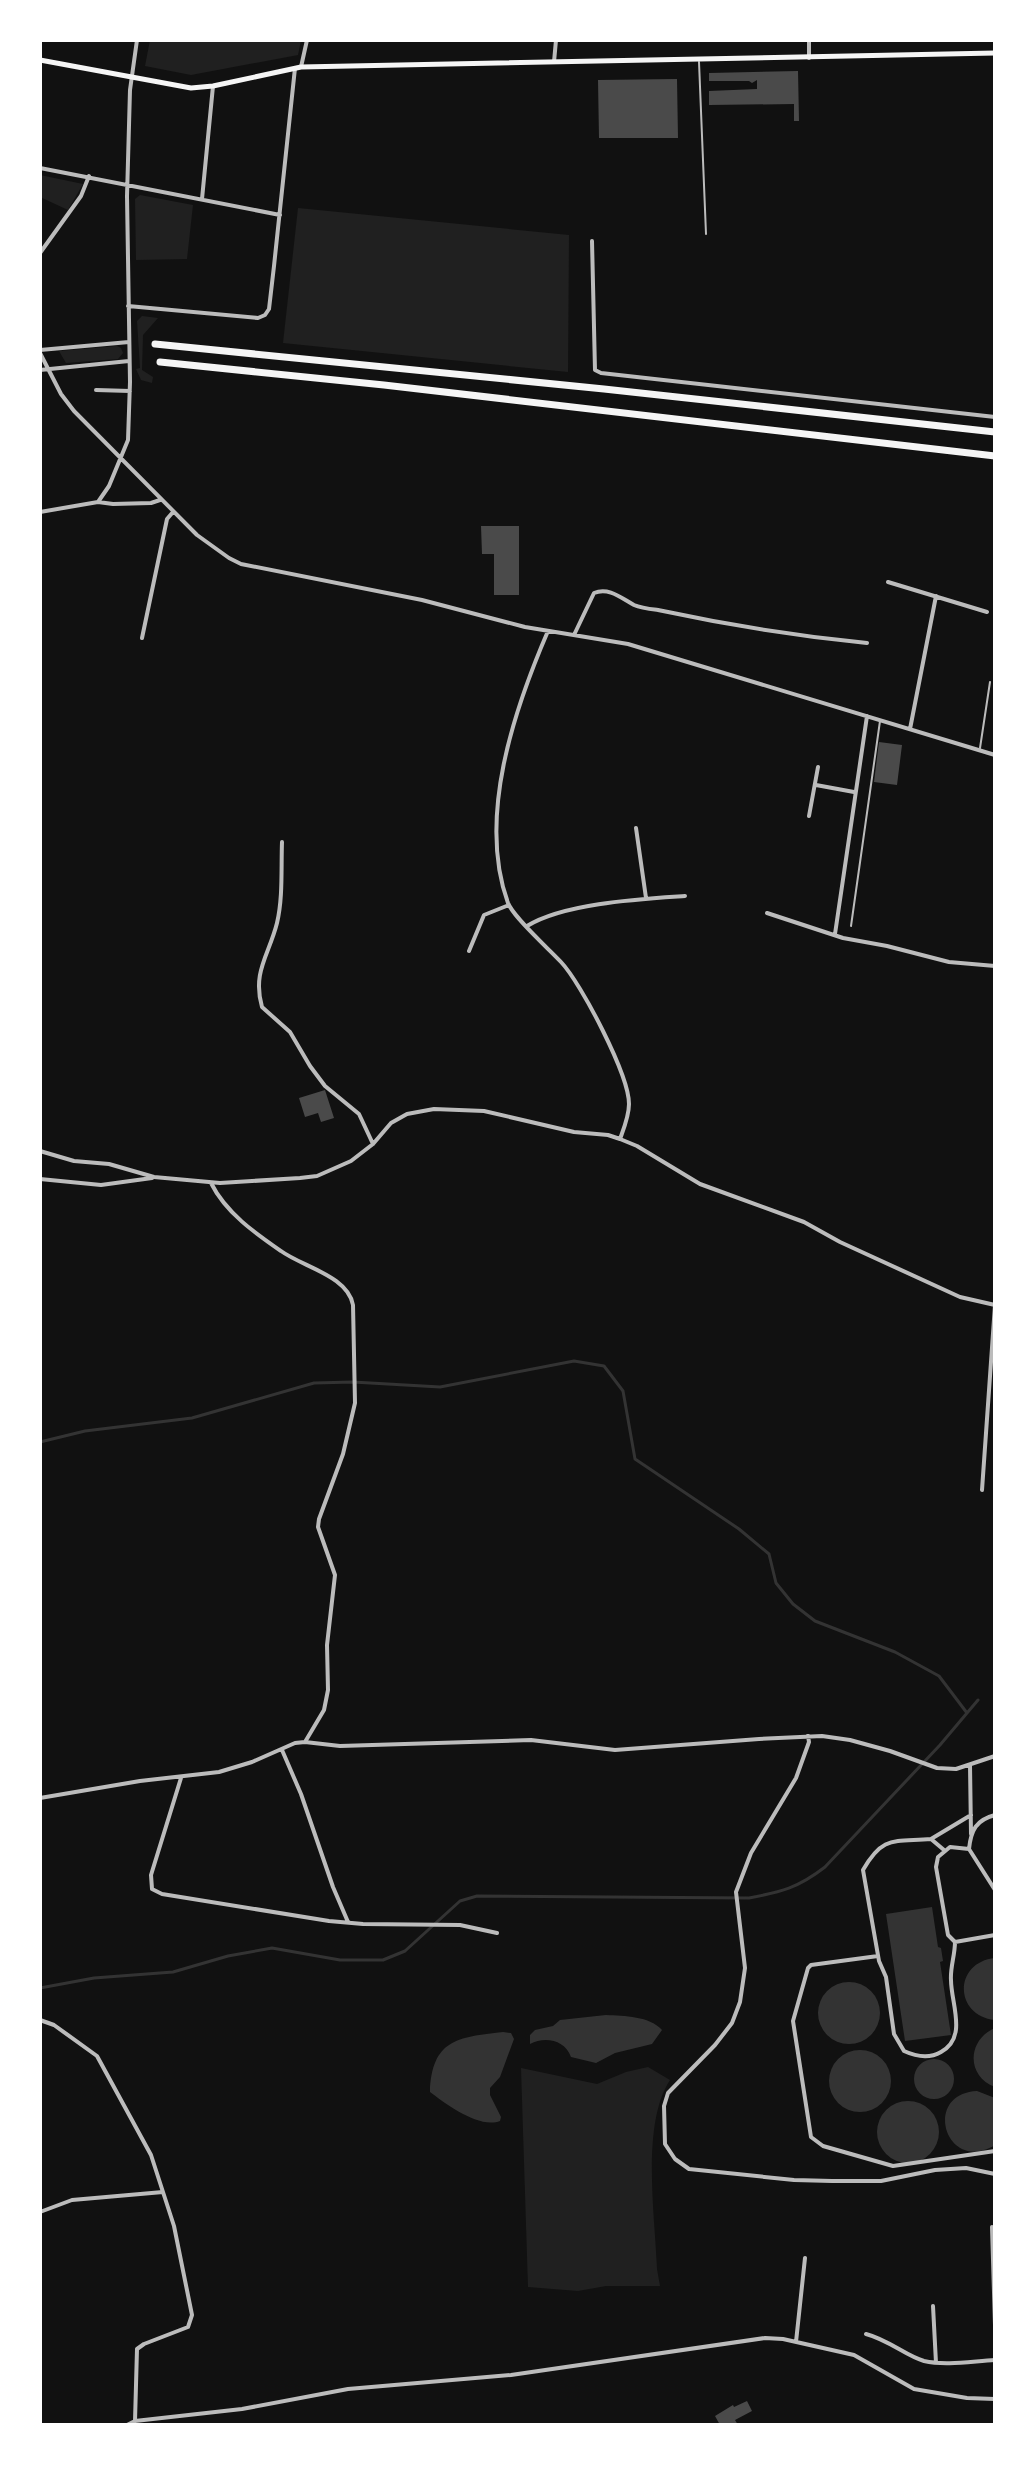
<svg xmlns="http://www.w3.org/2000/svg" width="1035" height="2465" font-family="Roboto,sans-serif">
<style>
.green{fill:#202020}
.water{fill:#333}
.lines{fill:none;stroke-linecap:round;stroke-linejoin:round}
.stream{stroke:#333;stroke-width:3}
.building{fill:#4a4a4a}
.service{stroke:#bcbcbc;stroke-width:2}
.minor{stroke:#bcbcbc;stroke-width:4}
.secondary{stroke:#f5f5f5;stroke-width:5}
.motorway{stroke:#f5f5f5;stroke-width:7}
</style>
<rect width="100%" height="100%" fill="#111"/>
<path class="green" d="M150,40H301L298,55L191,75L145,66Z
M40,175L83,184L68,210L40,197Z
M140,195L193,205L187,259L136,260L135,199Z
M298,208L569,235L568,372L283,343Z
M142,316L158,318L143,335L142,370L153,377L152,383L141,380L136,369L140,368L137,321Z
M117,346L121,348L123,353L118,359L66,363L59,351Z
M648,2067L670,2080C641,2124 655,2216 657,2269L660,2286H606L578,2291L528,2287L521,2068L597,2084L626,2072Z"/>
<path class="water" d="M932,1907L938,1947L941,1948L943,1961L940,1962L951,2035L905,2041L886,1914Z
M995,1958V2020C953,2015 954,1962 995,1958Z
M818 2013a31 31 0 1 1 62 0a31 31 0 1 1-62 0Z
M606,2015C624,2016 650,2016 662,2030L652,2044L615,2053L596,2063L571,2057C565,2040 545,2036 530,2044V2035L535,2030L553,2026L560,2020Z
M995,2028V2087C966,2076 967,2040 995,2028Z
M503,2032L511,2033L514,2039L500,2077L490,2088V2095L501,2117L500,2121C479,2129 446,2104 430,2092C432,2040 457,2037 503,2032Z
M829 2081a31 31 0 1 1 62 0a31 31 0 1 1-62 0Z
M914 2079a20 20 0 1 1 40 0a20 20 0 1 1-40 0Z
M977,2091L995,2098V2145C946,2175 921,2094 977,2091Z
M877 2132a31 31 0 1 1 62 0a31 31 0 1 1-62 0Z"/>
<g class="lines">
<path class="stream" d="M40,1442L85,1431L192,1418L314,1383L353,1382L440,1387L574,1361L604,1366L623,1391L635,1459L739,1529L769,1554L776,1583L793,1604L815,1621L895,1652L939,1676L967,1713
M40,1988L94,1978L173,1972L228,1956L272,1948L340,1960H383L405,1951L460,1901L477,1896L749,1898C781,1892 798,1888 825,1867L940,1745L978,1700"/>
</g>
<path class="building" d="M798,71L799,121H794V104L709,105V91L757,89V80L752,83L749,81H709V73Z
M677,79L678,138H599L598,80Z
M481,526H519V595H494V554H482Z
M879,742L902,745L897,785L874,782Z
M325,1090L334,1118L321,1122L318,1113L305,1117L299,1098Z
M747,2401L752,2411L735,2420L738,2425H720L715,2416L733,2405L734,2407Z"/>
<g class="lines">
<path class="service" d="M699,62L706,234
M980,748L990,682
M851,926L880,721"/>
<path class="minor" d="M809,58V40
M554,62L556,40
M301,67L307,40
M40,168L280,215
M202,199L213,86
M592,241L595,370L601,373L995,417
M40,253L81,196L89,176
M128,306L258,318L265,315L269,309L274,266L295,68
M40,350L129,342
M40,353L61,394L74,411L197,535L229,558L241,564L422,600L525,627L628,644L995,755
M40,370L129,361
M96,390L130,391
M98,502L109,486L128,440L130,382L127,196L130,90L137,40
M40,512L98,502L113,504L151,503L160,500
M888,582L987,612
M548,631C514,710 477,818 508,903C514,918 549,949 561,962C581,983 629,1075 629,1104C629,1116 624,1128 620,1139
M574,635L594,593C609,587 621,598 634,605C641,608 650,609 658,610C728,625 797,636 867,643
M142,638L167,519L173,512
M910,729L936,596
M816,785L854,792
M809,816L818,767
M636,828L646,898
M282,842C281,869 283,898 277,923C269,955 252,972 262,1007L290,1032L310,1066L325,1086L359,1114L373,1144
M767,913L843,938L887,946L949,962L995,966
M527,926C564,903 641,899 685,896
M835,934L867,716
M469,951L484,915L509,905
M40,1151L74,1161L109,1164L154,1177L220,1183L300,1178L317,1176L351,1161L373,1144L391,1123L407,1114L434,1109L484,1111L574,1132L608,1135L620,1139L637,1146L700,1184L804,1222L840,1242L960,1297L995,1305
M40,1179L101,1185L152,1178
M211,1183C226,1213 255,1233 281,1251C303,1267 348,1276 353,1305L355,1403L343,1454L319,1519L318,1527L335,1575L327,1645L328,1690L324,1710L305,1742
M982,1490L995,1305
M808,1736L809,1742L796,1778L751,1853L736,1892L745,1968L740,2002L732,2023L715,2045L668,2093L664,2106L665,2144L675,2159L689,2169L794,2180L832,2181H881L935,2170L966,2168L995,2174
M282,1750L301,1794L333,1887L348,1922
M970,1765L971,1834
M181,1778L151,1875L152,1889L162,1894L329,1921L363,1924L460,1925L497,1933
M40,1798L140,1781L219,1772L252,1762L295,1743L305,1742L340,1746L531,1740L615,1750L759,1739L822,1736L850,1740L890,1751L937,1768L956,1769L995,1756
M931,1839L971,1815
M969,1849C971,1830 976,1820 995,1815
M944,1850L931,1839C894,1842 883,1835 863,1870L879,1961L886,1977L894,2034L904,2051C917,2057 929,2059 941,2052C968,2037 951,2004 951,1980C950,1968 955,1955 955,1942L948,1935L936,1867L938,1857L950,1847L969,1849L995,1890
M955,1942L995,1935
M878,1956L811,1965L808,1968L793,2021L811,2137L823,2146L893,2166L995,2151
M40,2020L54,2025L97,2056L151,2155L174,2226L192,2315L188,2327L144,2344L137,2349L135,2421
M40,2212L72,2200L163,2192
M992,2227L995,2325
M933,2306L936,2363
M866,2334C889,2340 906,2356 924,2361C946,2366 973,2361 995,2360
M796,2342L805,2258
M127,2425L135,2421L242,2409L348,2389L511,2375L765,2338L783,2339L854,2355L914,2389L967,2398L995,2399"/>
<path class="secondary" d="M40,60L191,88L213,86L301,67L995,53"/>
<path class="motorway" d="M155,344L604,389L995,432
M160,362L384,385L995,456"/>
</g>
<rect width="1035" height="2465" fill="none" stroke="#ffffff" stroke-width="84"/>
</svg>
